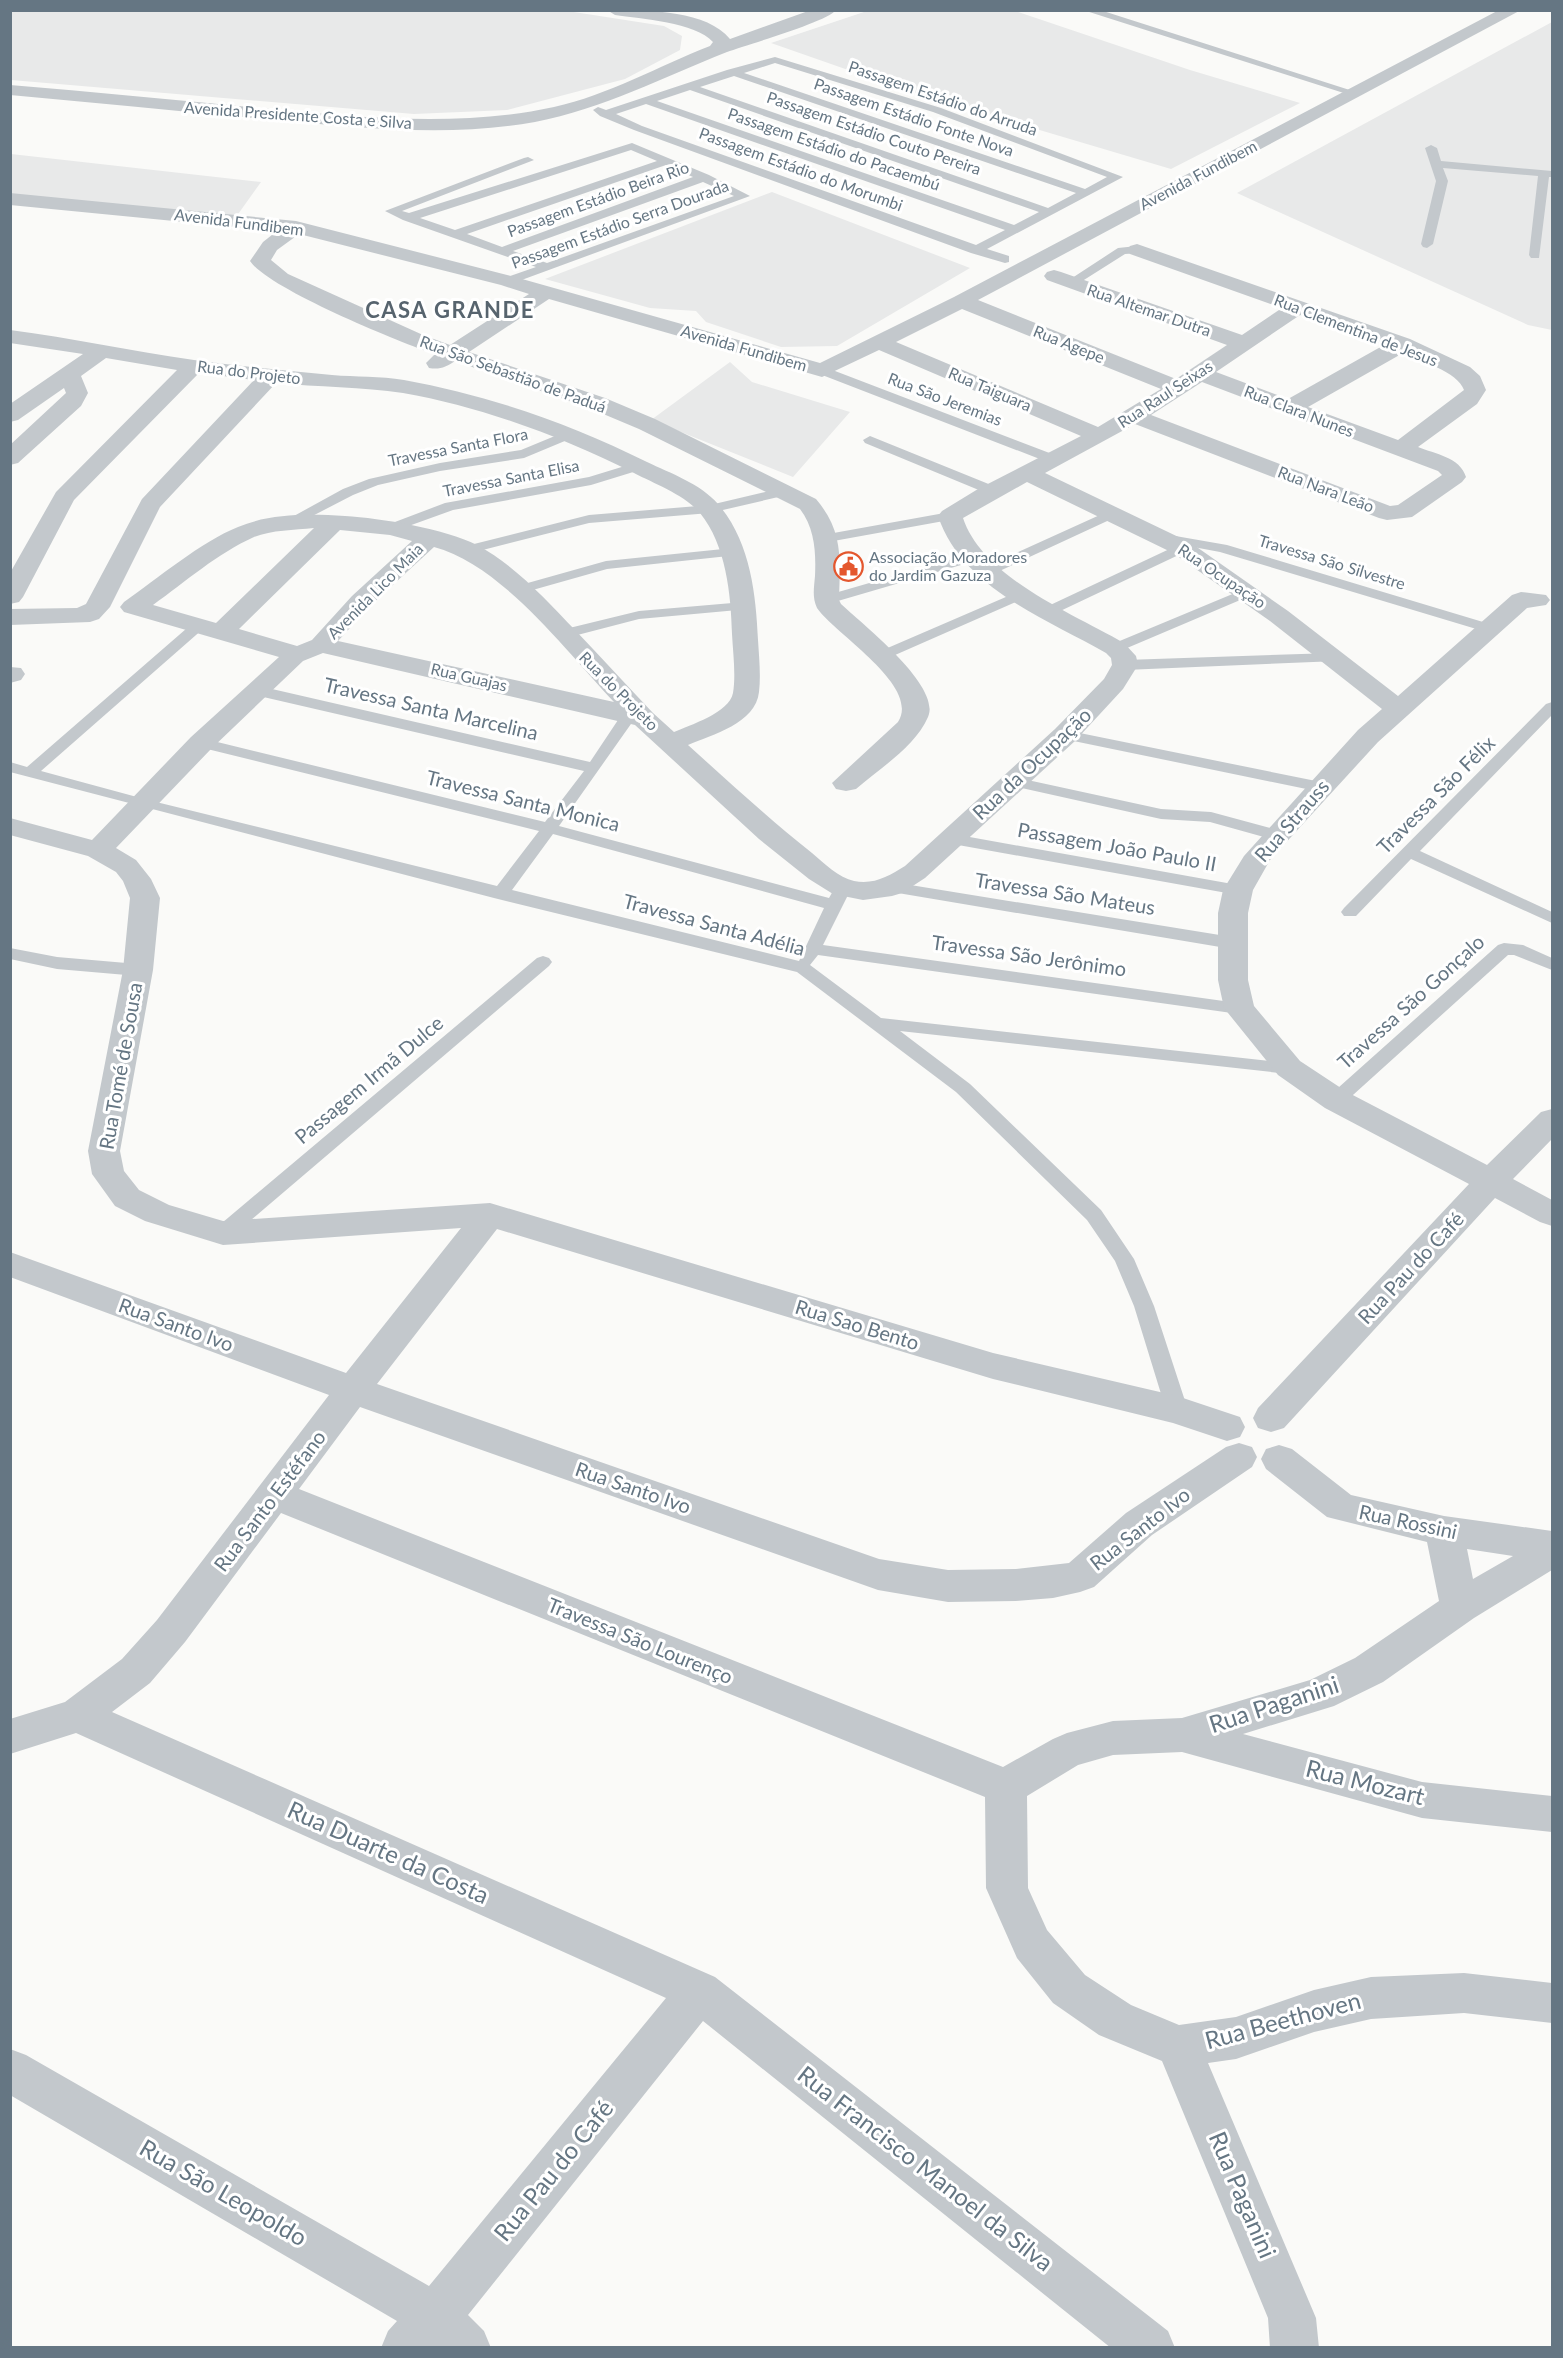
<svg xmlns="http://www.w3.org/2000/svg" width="1563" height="2358" font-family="Lato,sans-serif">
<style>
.built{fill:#e8e9e9}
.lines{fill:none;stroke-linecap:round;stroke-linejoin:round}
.service{fill:#c3c8cc;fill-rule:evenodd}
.minor{fill:#c3c8cc;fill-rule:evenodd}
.labels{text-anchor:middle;stroke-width:6;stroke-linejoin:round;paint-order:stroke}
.far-street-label{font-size:16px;fill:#657683;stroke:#fff}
.far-poi-label{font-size:16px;fill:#657683;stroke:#fff;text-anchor:start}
.street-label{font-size:20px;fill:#657683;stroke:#fff}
.far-district-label{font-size:22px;font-weight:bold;letter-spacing:1.5px;fill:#57646e;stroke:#fff}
.near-street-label{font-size:24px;fill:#657683;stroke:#fff}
</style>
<rect width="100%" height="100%" fill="#fafaf8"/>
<path class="built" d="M561,10L664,26L682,36L680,50L625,79L507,110L414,114L11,80V11Z
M870,10L1015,11L1190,70L1300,103L1171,169L911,92L771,43Z
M1552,22V330L1528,325L1237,193Z
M11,154L261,182L236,217L11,195Z
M772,192L970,268L837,346L781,347L706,322L696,311L650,308L545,279Z
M730,362L752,382L850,412L793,477L651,420Z"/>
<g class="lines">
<path class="service" d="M1083,10H1100L1359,93L1354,96L1350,95Z
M775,57L941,108L1123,177L987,249L1009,256V262L1005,263L971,253L634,130L600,116L593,110L598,107L606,110L727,70ZM775,63L933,112L1107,177L1085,189L744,73ZM734,76L1076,193L1048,208L700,87ZM690,90L1039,212L1014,225L657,101ZM646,104L1005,230L976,245L642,126L616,114Z
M632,143L709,175L750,196L508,285L504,284V278L536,267L403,220L385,211L524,158L528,157L534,160L402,211L409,213ZM631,150L657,161L455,230L420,218ZM666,165L693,177L502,247L467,234ZM703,182L734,196L547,263L513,251Z
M1431,145L1437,148L1441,161L1552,171V177H1549L1539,258H1531L1529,255L1538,176L1443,168L1448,181L1433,244L1427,248L1423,247L1421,244L1436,181L1425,148Z
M1137,246L1143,250L1141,253L1125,254L1076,285L1072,286L1066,282L1118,248Z
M822,366L1060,457L1062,460L1060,463H1050L817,373L816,370L817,367Z
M567,431L572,432L574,435L572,438L524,458L440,471L378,485L353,495L295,525L290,526L283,522L343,489L369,479L440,463L521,450Z
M870,436L996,487L998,490L996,493H986L865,443L863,440Z
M638,462L645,466L643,469L591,485L453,510L392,532L385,528L387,525L445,503L589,477Z
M782,488L789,492L787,495L710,513L589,523L467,554L460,550L462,547L589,515L710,505Z
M1113,509L1118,510L1120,513L1118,516L993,574H983L981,571L983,568Z
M950,512L955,513L957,516L955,519L828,542L821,538L828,534Z
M1164,534L1227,545L1493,625L1496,628L1488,633L1483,631L1220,552L1188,546L1187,551L1056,613H1046L1044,610L1046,607L1178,545L1159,541L1157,538Z
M733,548L738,549L740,552L738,555L607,569L522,593L515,589L517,586L606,561Z
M973,553L980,557L978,560L831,603L826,604L819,600L821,597Z
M1247,588L1252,589L1254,592L1252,595L1120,651H1110L1107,648L1110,645Z
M1022,590L1029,594L1027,597L886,659H876L873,656L876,653Z
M744,602L751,606L749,609L639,619L562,639L554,634L557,631L639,611Z
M199,620L207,625L204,628L41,771L148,800L497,886L539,831L195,746L193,743L201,738L545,822L584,771L259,696L251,691L259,686L590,762L624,711L630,709L638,714L559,826L829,898L833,891H845L848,895L823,945L1245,1004L1248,1008L1245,1012L1239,1014L818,955L810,965L881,1018L1296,1064L1298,1068L1296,1072L1289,1074L900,1031L970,1084L1101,1210L1134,1259L1154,1306L1188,1410L1185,1416L1177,1418L1169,1416L1166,1410L1134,1306L1115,1261L1087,1220L956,1092L797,972L494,898L10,772V762L27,767L194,622ZM553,834L824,908L799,961L512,890Z
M1333,653L1338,655L1341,658L1338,661L1125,670L1117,665L1125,660Z
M1552,702V715L1420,851L1552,912V923L1411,859L1356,916H1344L1341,912L1344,908L1546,704Z
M1065,730L1321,782L1329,787L1321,792L1059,738L1057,735Z
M1014,777L1161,809L1211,812L1281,831L1283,835L1275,840L1210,822L1161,819L1008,785L1006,782Z
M953,834L1238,885L1244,886L1247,890L1244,894L1238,895L947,843L945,839L947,835Z
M892,882L1232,937L1238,939L1241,943L1238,947L1232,949L886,891L883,887L886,883Z
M1504,943L1523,945L1552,958V970L1514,955H1508L1343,1104L1336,1106L1329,1104L1327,1100L1329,1096L1498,945Z
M10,948L57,957L138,964L144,966L147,970L144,974L138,976L57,969L10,959Z
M543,956L549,958L552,962L549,966L230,1238L223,1240L216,1238L213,1233L216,1228L537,958Z"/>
<path class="minor" d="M607,10C642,10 706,9 730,39L811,10H836C827,22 746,45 727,52C663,77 603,109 535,122C446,138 353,127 264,119C179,111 95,103 10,95V85C93,92 176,100 259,108C357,117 457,128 554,107C608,95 659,66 710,46L713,42C695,22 641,19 615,15Z
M1499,10H1521L978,300L1176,379L1227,345L1047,280L1044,276L1047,272L1054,270L1061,272L1242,335L1282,308L1130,254L1127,250L1130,246L1137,244L1410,339L1470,367L1480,376L1486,390L1477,404L1418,447C1435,454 1460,457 1466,477L1462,482L1412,517L1387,520L1379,518L1135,424L1045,473L1191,543L1288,611L1398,696L1512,595L1521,592L1546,595L1550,600L1546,605L1527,608L1378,742L1270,860L1253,890L1248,913V980L1254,1006L1300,1061L1347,1092L1487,1165L1541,1112L1552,1109V1139L1513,1179L1552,1200V1226L1540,1222L1495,1198L1284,1428L1271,1432L1258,1428L1253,1418L1258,1408L1469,1184L1325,1108L1278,1075L1224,1008L1218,980V913L1223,890L1244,856L1358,730L1382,709L1270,621L1173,553L1027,482L963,518C983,578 1072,613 1124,643L1136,656L1138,665L1123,689L1075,741L925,878L902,893L892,896L863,900L833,894L809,879L759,839L635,725L323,653L303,661L211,749L116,848L136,860L151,879L160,898L153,970L120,1151L124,1171L139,1190L169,1205L223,1221L490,1203L993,1353L1177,1396L1240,1417L1245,1427L1240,1437L1227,1441L1173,1423L993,1379L497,1229L377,1384L879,1559L948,1570L1016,1569L1069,1563L1126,1513L1226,1447L1239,1443L1252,1447L1257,1457L1252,1467L1152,1535L1094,1587L1080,1592L1053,1598L1016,1601L948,1602L878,1590L360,1407L299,1489L1003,1767L1053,1739L1067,1733L1113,1721L1182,1718L1310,1680L1355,1658L1439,1601L1427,1542L1327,1517L1266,1469L1261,1459L1266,1449L1279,1445L1292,1449L1351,1495L1444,1516L1552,1531V1570L1474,1618L1383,1682L1334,1706L1243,1734L1422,1782L1552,1796V1832L1422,1818L1182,1752L1113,1755L1078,1765L1027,1796L1028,1888L1047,1930L1085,1975L1131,2005L1179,2025L1236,2017L1314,1990L1371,1977L1464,1973L1552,1983V2023L1464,2013L1371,2019L1314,2032L1236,2059L1208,2063L1316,2318L1319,2348H1270L1268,2318L1162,2061L1099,2035L1053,2003L1017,1958L986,1888L985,1797L281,1513L185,1642L150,1683L112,1712L715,1977L1168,2331L1175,2348H1111L703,2021L468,2315L484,2331L491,2348H381L388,2331L397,2321L10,2095V2049L26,2055L429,2286L666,1998L76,1733L10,1754V1719L65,1702L122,1659L157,1620L329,1395L10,1277V1252L346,1373L461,1228L223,1245L145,1221L115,1206L92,1174L88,1151L123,970L130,898L123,881L116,872L88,856L10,835V818L92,840L191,737L279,657L124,612L120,607L124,602C157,579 202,541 238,527C271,513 309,514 345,516C381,518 445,529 477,545C516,566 545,599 576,631C602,658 627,686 653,713L674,732C690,725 729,713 733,693C736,675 733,653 732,634C731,594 726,545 700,513C685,495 655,484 634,473C562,437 483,407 403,393C363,387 317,387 276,383L160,507L110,607L99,619L90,622L10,625V609L77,608L86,604L142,499L254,380L199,373L74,500L23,597L19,602L10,604V573L56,492L177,370L106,358L81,376L88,393L81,406L18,463L10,465V445L66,393L64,388L18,420L10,422V404L83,354L10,343V330C72,338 132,351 194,360C240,366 286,371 332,375C356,377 380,376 404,380C488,395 571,424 647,462C670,473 701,484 718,504C750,541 756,593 758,640C759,657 761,675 759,692C756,723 712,735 688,745C729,782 769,819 812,853C824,863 839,878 854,881C874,885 889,876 905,866L1055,729L1104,679L1112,665L1111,658L1106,653C1045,618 962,588 938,516L942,511L978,489L1081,436L879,350L822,377L549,299L469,352L605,398L655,419L816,499C844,532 840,560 839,600L841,604C862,624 942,686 928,717C915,747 880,768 856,789L846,791L836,789L832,783L898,722C921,686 836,635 817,608C812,597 814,588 815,576C816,552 815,529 800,509L639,429L589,408L455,361C446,367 440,370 429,368L426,363L435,354C399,342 269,289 250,261L263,242L277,231L10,205V193L296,221L515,277L820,363L954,297ZM299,234L501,285L529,294L450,345L423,335L288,274L271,260L277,250ZM962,309L1161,389L1098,427L896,342ZM1300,315L1384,345L1288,399L1216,372ZM1403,353C1419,360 1458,372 1464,390L1398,440L1308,407ZM1202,382L1438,471L1442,475L1398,505L1390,506L1151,415ZM314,528L216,623L153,605C185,582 218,553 254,537C272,530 294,530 314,528ZM340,530L390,535L412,541L352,596L312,640L297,646L239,629ZM434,547C502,565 567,652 614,702L338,641L370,606ZM1467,1549L1513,1556L1473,1579Z
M10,667L21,668L25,674L21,680L10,683Z"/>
</g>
<defs>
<symbol id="civic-ring" viewBox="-11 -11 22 22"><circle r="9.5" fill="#fff" stroke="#e4572e" stroke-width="1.5"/><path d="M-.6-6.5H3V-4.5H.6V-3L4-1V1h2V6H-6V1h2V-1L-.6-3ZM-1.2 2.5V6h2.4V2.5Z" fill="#e4572e"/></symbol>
</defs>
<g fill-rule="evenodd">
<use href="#civic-ring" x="832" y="550" width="33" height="33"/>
</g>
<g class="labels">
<g class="far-street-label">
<text transform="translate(943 98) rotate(19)" y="6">Passagem Estádio do Arruda</text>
<text transform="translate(298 115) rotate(4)" y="6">Avenida Presidente Costa e Silva</text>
<text transform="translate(914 117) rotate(19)" y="6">Passagem Estádio Fonte Nova</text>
<text transform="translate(874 133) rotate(19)" y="6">Passagem Estádio Couto Pereira</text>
<text transform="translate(834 149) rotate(19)" y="6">Passagem Estádio do Pacaembú</text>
<text transform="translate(801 169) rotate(20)" y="6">Passagem Estádio do Morumbi</text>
<text transform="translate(1198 175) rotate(-28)" y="6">Avenida Fundibem</text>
<text transform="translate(598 199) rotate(-20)" y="6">Passagem Estádio Beira Rio</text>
<text transform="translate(239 222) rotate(7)" y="6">Avenida Fundibem</text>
<text transform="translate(620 224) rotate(-20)" y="6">Passagem Estádio Serra Dourada</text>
<text transform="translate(1149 310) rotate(19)" y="6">Rua Altemar Dutra</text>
<text transform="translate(1356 330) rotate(21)" y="6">Rua Clementina de Jesus</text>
<text transform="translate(1069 344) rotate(22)" y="6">Rua Agepe</text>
<text transform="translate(744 348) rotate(16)" y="6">Avenida Fundibem</text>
<text transform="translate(249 372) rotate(7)" y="6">Rua do Projeto</text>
<text transform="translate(513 374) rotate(20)" y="6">Rua São Sebastião de Paduá</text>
<text transform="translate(990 389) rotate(23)" y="6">Rua Taiguara</text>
<text transform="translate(1165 394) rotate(-33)" y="6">Rua Raul Seixas</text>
<text transform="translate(945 399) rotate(21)" y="6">Rua São Jeremias</text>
<text transform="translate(1299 411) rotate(21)" y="6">Rua Clara Nunes</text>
<text transform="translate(458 447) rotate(-11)" y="6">Travessa Santa Flora</text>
<text transform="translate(511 478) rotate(-11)" y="6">Travessa Santa Elisa</text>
<text transform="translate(1326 489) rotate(21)" y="6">Rua Nara Leão</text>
<text transform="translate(1332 562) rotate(17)" y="6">Travessa São Silvestre</text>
<text transform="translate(1222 576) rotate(34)" y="6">Rua Ocupação</text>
<text transform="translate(375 591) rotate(-45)" y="6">Avenida Lico Maia</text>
<text transform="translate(469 677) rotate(13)" y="6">Rua Guajas</text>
<text transform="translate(619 691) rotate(45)" y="6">Rua do Projeto</text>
</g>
<g class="far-poi-label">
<text x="869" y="563">Associação Moradores<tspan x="869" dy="18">do Jardim Gazuza</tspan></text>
</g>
<g class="street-label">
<text transform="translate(431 709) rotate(13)" y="7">Travessa Santa Marcelina</text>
<text transform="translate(1032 764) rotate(-43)" y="7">Rua da Ocupação</text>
<text transform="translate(1436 795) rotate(-45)" y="7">Travessa São Félix</text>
<text transform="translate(523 801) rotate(14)" y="7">Travessa Santa Monica</text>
<text transform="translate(1292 821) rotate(-49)" y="7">Rua Strauss</text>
<text transform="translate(1117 847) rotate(10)" y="7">Passagem João Paulo II</text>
<text transform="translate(1065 894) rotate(9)" y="7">Travessa São Mateus</text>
<text transform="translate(714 925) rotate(15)" y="7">Travessa Santa Adélia</text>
<text transform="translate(1029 956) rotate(8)" y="7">Travessa São Jerônimo</text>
<text transform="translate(1411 1002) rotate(-42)" y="7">Travessa São Gonçalo</text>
<text transform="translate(121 1066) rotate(-80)" y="7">Rua Tomé de Sousa</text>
<text transform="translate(369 1080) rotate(-40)" y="7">Passagem Irmã Dulce</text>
<text transform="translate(1411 1268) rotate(-47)" y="7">Rua Pau do Café</text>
<text transform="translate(176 1325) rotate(20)" y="7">Rua Santo Ivo</text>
<text transform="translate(857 1325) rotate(17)" y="7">Rua Sao Bento</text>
<text transform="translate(633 1488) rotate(19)" y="7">Rua Santo Ivo</text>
<text transform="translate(270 1501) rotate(-53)" y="7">Rua Santo Estéfano</text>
<text transform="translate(1408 1522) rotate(12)" y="7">Rua Rossini</text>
<text transform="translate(1140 1529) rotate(-38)" y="7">Rua Santo Ivo</text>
<text transform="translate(640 1641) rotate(22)" y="7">Travessa São Lourenço</text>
</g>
<g class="far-district-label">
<text x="450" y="318">CASA GRANDE</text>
</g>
<g class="near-street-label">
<text transform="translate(1274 1705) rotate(-18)" y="8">Rua Paganini</text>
<text transform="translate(1365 1783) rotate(14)" y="8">Rua Mozart</text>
<text transform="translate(388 1853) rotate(24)" y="8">Rua Duarte da Costa</text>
<text transform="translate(1283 2021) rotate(-15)" y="8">Rua Beethoven</text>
<text transform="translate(925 2169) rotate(38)" y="8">Rua Francisco Manoel da Silva</text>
<text transform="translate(554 2171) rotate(-51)" y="8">Rua Pau do Café</text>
<text transform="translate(223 2193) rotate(30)" y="8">Rua São Leopoldo</text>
<text transform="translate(1242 2195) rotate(67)" y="8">Rua Paganini</text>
</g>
</g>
<rect width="1563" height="2358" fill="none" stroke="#657683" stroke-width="24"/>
</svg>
